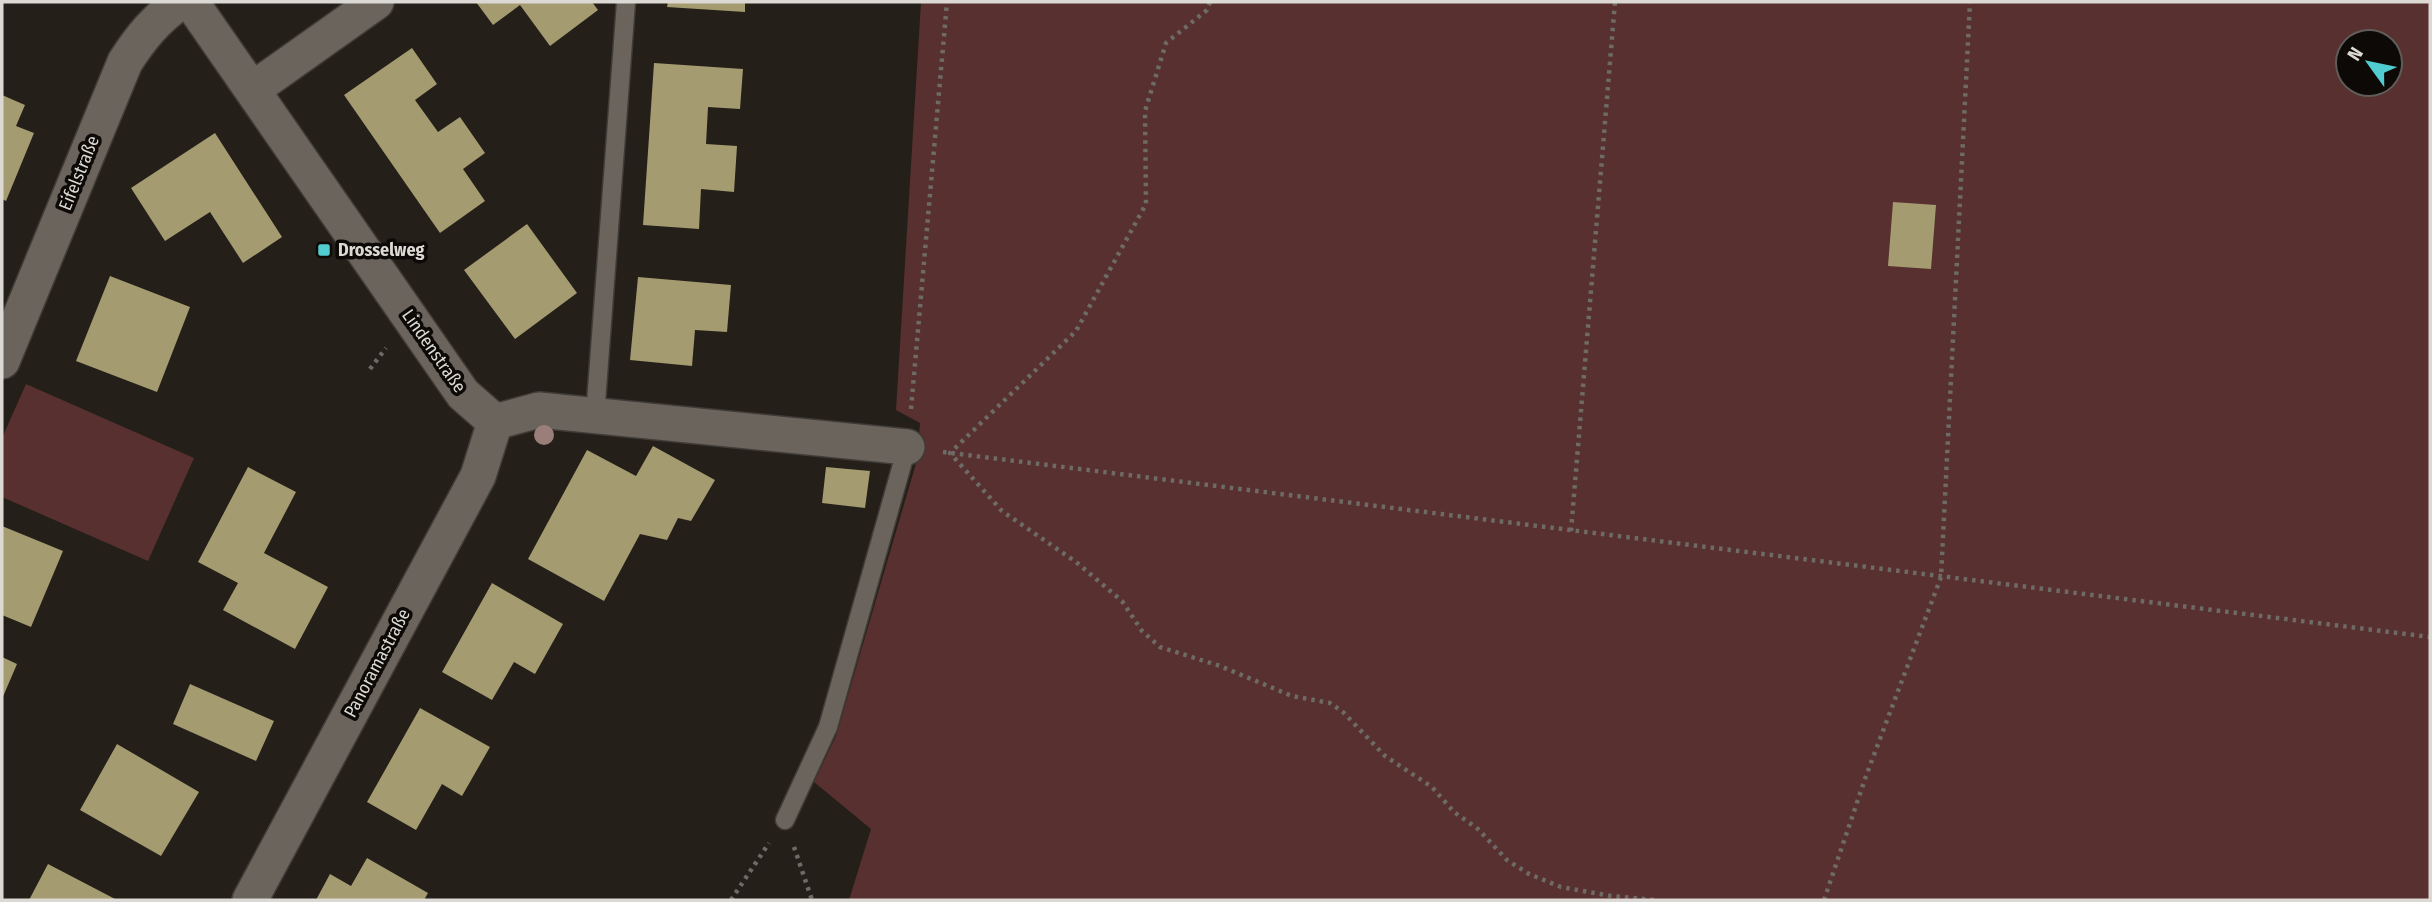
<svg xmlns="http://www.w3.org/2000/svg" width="2432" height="902" font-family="'Fira Sans Condensed',sans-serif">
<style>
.green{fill:#57302f;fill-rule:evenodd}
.building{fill:#a49b70}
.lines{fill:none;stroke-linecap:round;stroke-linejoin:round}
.lane-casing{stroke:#3f3b36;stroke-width:21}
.street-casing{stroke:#3f3b36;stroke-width:38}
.path{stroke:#6e6a65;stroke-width:4.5;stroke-dasharray:3.5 5;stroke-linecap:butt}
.lane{stroke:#6b645d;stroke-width:18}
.street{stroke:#6b645d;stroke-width:35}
.tree{fill:#9a7e79}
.poi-dot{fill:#51ccd1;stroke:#0c0907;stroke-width:2.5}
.labels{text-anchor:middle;stroke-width:7;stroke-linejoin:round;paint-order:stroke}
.street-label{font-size:18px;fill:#dcd9d4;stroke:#0c0907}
.poi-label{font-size:18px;font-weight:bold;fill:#dcd9d4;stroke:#0c0907;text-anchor:start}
</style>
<rect width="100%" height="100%" fill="#241f19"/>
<path class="green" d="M921,2H2430V900H849L871,829L814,782L836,736L917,460L920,423L896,410ZM2348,42H2390V84H2348Z
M26,384L194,458L148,561L2,497V438Z"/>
<path class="building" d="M476,2H592L598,10L550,46L520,5L493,25Z
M668,2H745V12L667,7Z
M412,48L437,84L415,100L438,132L460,117L485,153L463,169L485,201L440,233L344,95Z
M654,63L743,69L740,109L708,107L706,144L737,146L734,192L701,189L699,229L643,225Z
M2,95L25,105L16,126L34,133L6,201L2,199Z
M215,133L282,237L243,263L210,212L165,241L131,188Z
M1893,202L1936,205L1931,269L1888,266Z
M527,224L577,293L515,339L464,270Z
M110,276L190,307L157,392L76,361Z
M638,277L731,285L727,332L695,330L692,366L630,360Z
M653,446L715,480L691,521L678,518L667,540L640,534L604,601L528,559L587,450L636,476Z
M248,467L296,492L264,553L328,587L295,649L223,610L238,583L198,562Z
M826,467L870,471L865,508L822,503Z
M2,526L63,551L31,627L2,615Z
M492,583L563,624L535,674L514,662L492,700L442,672Z
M2,657L17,664L2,699Z
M190,684L274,721L256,761L173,724Z
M420,708L490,747L462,796L442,784L416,830L367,802Z
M117,744L199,792L161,856L80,810Z
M367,858L428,893L424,900H316L330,874L351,886Z
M48,864L117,900H29Z"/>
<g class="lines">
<defs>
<path id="lane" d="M595,416L626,2
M785,820L828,727L907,447"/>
<path id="street" d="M191,2L463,394L495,422
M252,90L376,2
M2,361L125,62C141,37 156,19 180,2
M495,422L539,410L907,447
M250,900L478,476L495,422"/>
</defs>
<use href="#lane" class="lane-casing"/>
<use href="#street" class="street-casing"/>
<path class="path" d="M1210,2L1207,10L1166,43L1145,111L1146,204L1076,331L950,453L1002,511L1076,562L1122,601L1142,631L1160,647L1220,666L1292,696L1330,703L1343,712L1385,756L1432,787L1454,812L1478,829L1507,860L1529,874L1561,887L1611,896L1655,900
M370,369L386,348
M911,409L947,2
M943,452L2430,637
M1571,531L1615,2
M794,847L812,900
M731,900L769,843
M1824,900L1866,776L1941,577L1970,2"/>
<use href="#lane" class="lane"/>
<use href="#street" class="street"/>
</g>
<circle class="tree" cx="544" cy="435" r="10"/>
<rect class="poi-dot" x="317" y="243" width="14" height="14" rx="3.5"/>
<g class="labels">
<g class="street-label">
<text transform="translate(79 173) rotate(-68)" y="6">Eifelstraße</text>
<text transform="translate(434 351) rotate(55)" y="6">Lindenstraße</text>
<text transform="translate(377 663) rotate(-62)" y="6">Panoramastraße</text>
</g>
<g class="poi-label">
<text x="338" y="256">Drosselweg</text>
</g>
</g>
<rect width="2432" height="902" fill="none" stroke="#dcd9d4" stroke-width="7"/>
<g transform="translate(2369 63) rotate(303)"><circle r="33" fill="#0c0907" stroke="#5f5c59" stroke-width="2"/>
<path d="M0-5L12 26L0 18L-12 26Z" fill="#51ccd1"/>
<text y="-10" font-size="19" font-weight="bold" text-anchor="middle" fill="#dcd9d4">N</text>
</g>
</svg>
